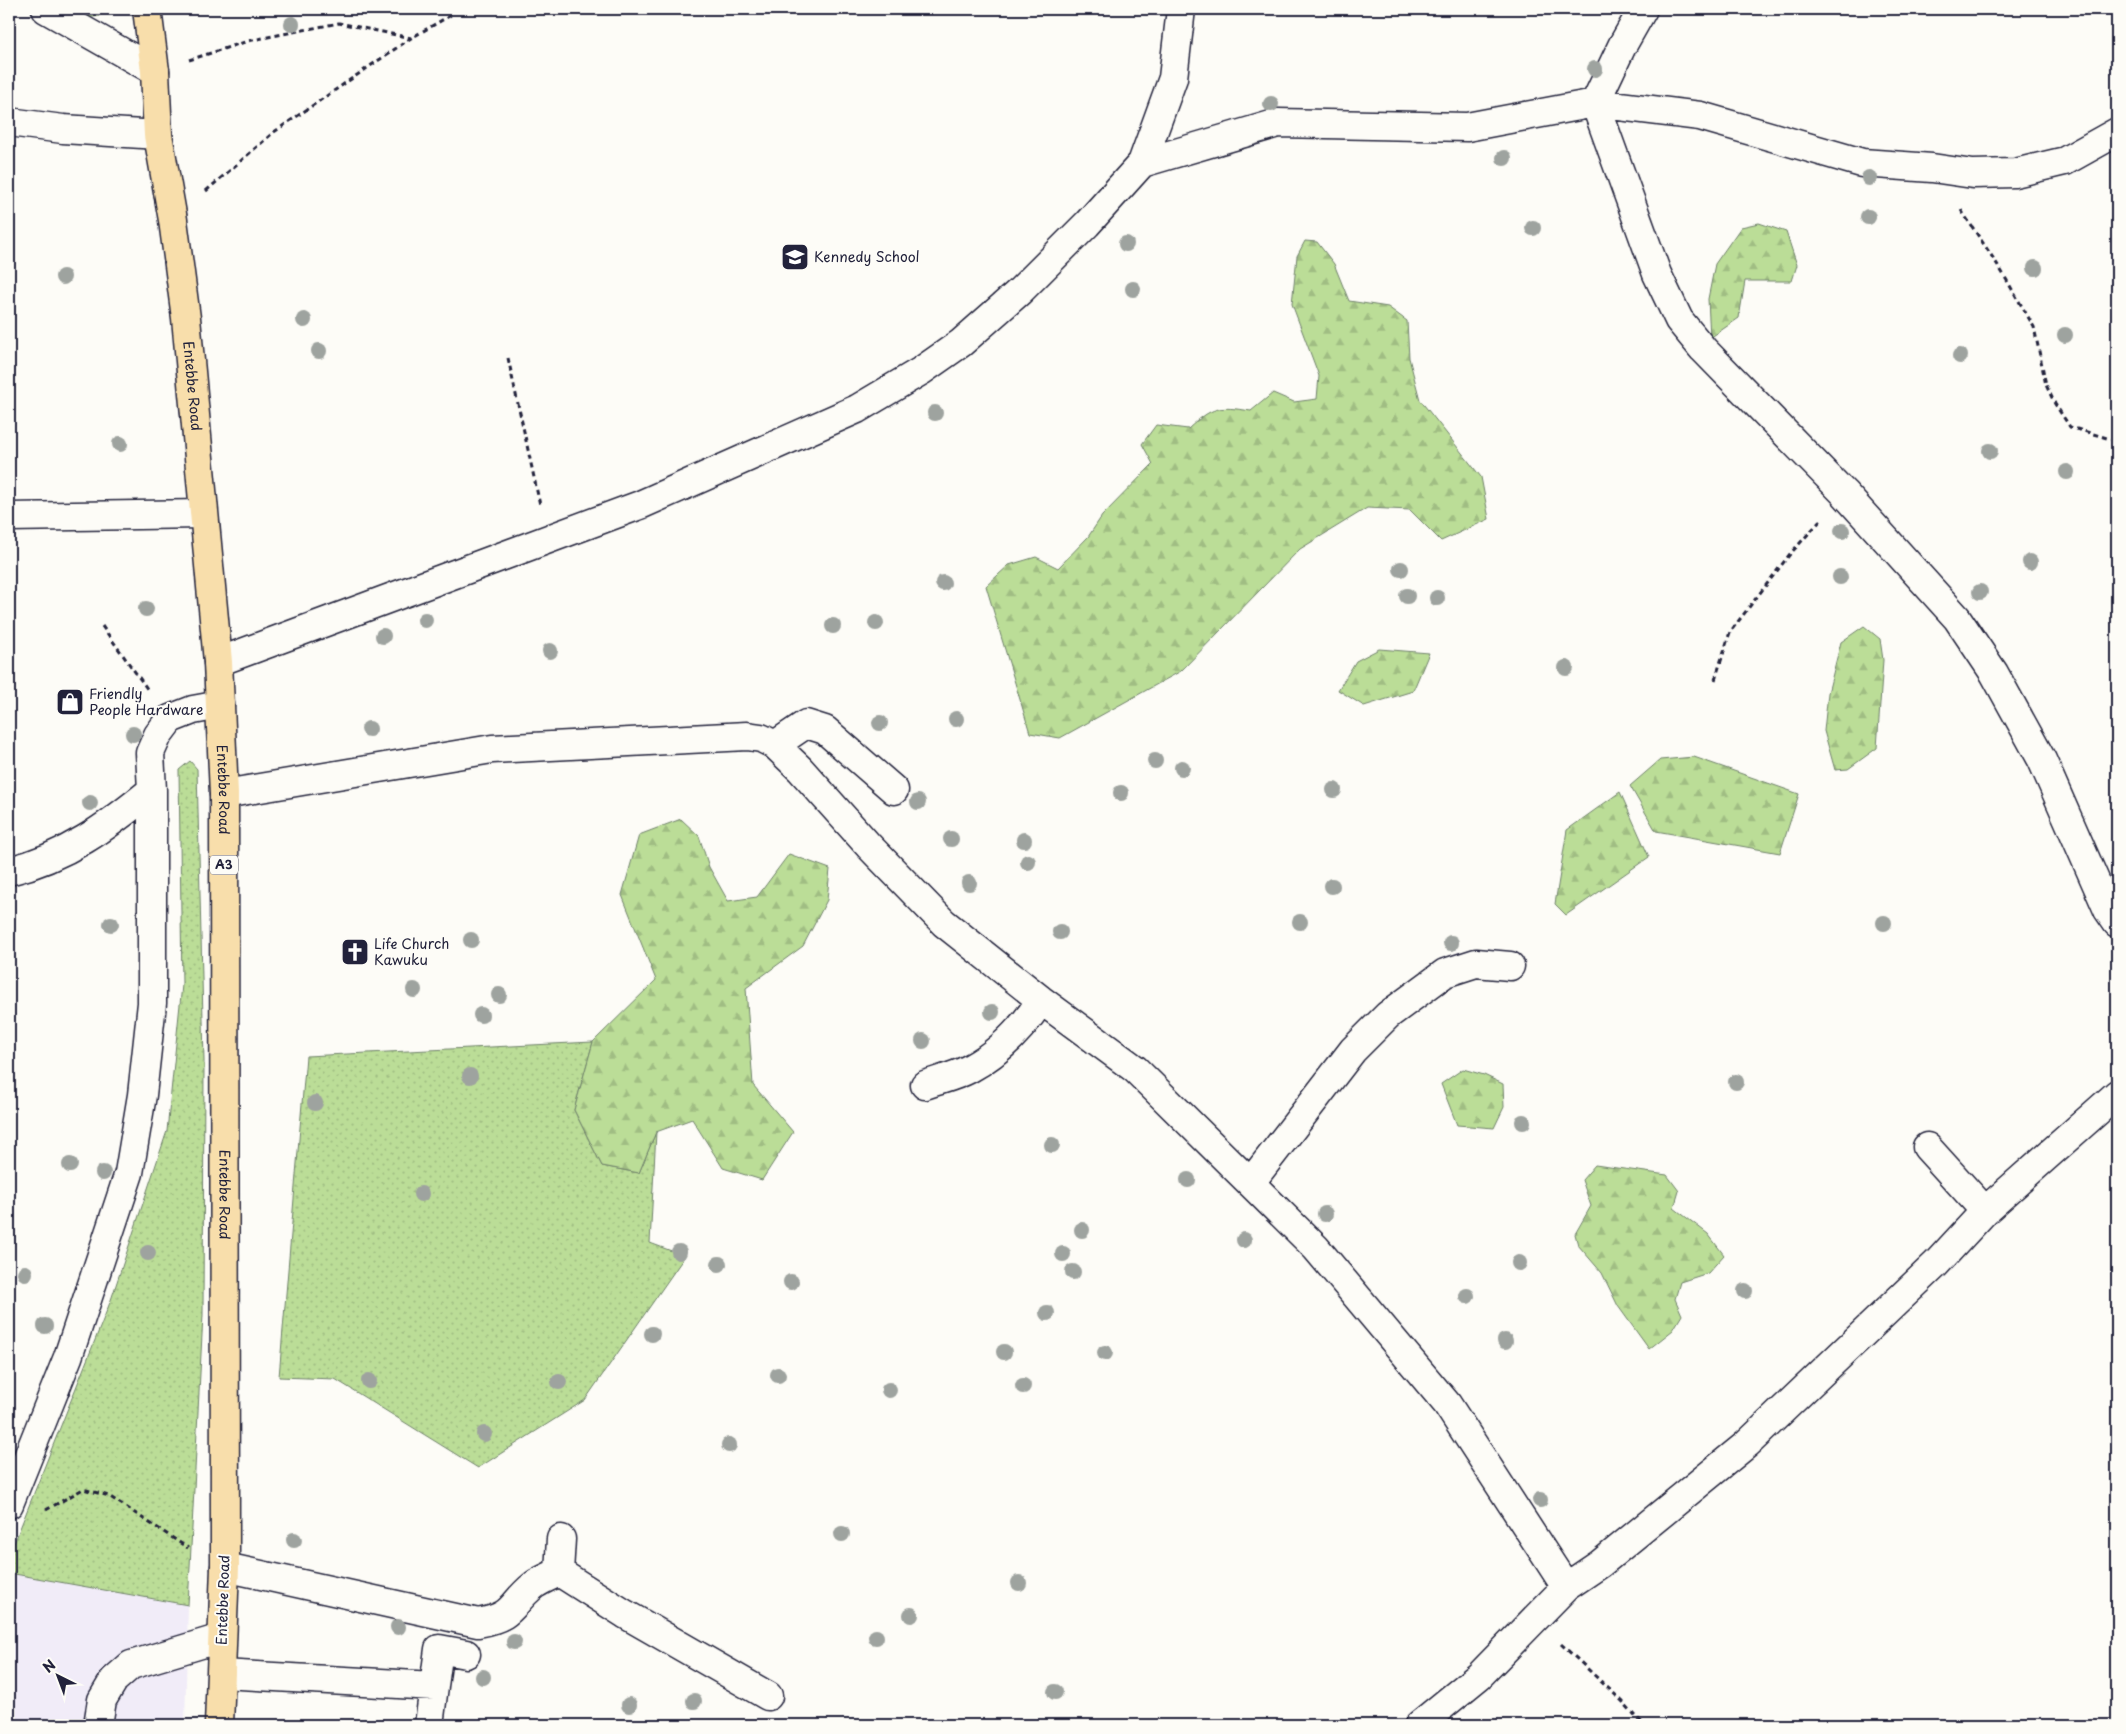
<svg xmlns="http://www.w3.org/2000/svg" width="2126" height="1734" font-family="'Playpen Sans',sans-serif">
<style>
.built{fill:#f1ecf8}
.grass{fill:url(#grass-dots);stroke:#6e8069}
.forest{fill:url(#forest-firs);stroke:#6e8069}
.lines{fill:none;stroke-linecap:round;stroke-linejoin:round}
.minor-casing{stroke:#22223b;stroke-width:31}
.major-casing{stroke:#22223b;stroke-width:31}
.path{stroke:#22223b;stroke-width:3;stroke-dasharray:5 4;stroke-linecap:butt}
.minor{stroke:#fdfcf7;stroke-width:28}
.major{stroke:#f8deab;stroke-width:28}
.tree{fill:#9ea39f}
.labels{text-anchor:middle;stroke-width:4;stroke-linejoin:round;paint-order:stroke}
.shield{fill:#fdfcf7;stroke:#646373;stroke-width:1}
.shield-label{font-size:12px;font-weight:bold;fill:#22223b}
.poi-label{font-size:14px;fill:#22223b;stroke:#fdfcf7;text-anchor:start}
.street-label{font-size:14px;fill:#22223b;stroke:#fdfcf7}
</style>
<defs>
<pattern id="grass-dots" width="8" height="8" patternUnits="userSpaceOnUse" patternTransform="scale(1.25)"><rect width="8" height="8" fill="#bbdd97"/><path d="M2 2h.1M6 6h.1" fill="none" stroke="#a0bd83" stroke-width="1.8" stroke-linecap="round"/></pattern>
<pattern id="forest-firs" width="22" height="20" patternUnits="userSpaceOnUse" patternTransform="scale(1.25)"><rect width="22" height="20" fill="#bbdd97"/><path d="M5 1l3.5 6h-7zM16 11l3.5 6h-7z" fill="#a0bd83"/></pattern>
</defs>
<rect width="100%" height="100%" fill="#fdfcf7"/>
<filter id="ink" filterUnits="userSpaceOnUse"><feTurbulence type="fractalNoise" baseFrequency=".02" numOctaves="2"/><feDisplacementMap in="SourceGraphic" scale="10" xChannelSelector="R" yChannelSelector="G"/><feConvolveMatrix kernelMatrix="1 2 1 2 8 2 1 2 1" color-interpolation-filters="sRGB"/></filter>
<g filter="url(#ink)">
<path class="built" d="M9,1573L188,1605L185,1725H9Z"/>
<path class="grass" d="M67,9H101L99,16L85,18Z
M190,761L197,769L204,1061L203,1315L188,1605L9,1573V1556L111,1300L167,1131L182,985L179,770Z
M593,1042L574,1110L602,1166L639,1173L656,1132L650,1243L685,1256L585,1400L478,1468L335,1379L279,1377L306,1056Z"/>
<path class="forest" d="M1759,223L1786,232L1797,265L1792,281H1745L1739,318L1710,338L1708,299L1715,264L1741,227Z
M1305,241L1317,242L1334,264L1349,301L1388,307L1407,321L1409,358L1420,400L1481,477L1489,519L1441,541L1410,510L1367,508L1300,549L1181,671L1060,738L1030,733L986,586L1009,565L1036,557L1058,568L1088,537L1102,516L1153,464L1142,444L1156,425L1188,429C1213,406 1218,406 1251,411L1273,393L1294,402L1317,399L1319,376L1292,304L1297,256Z
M1864,626L1880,639L1883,660L1877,748L1848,769L1835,770L1824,731L1828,693L1841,642Z
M1379,649L1429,653L1413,691L1364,706L1338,690L1356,661Z
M1694,757L1799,794L1780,853L1656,831L1630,786L1660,760Z
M1620,792L1649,857L1566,915L1555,904L1567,830Z
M681,819L699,836L709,867L728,901L757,897L789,854L830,869L827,900L803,946L746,988L753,1085L793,1132L762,1180L723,1168L692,1119L656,1132L639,1173L602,1166L574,1110L593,1042L656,980L622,895L639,835Z
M1463,1069L1484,1075L1503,1084L1504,1107L1494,1128L1457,1125L1441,1084Z
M1595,1165L1667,1175L1679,1191L1674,1208L1708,1234L1724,1255L1708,1273L1680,1282L1675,1299L1682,1315L1673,1330L1649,1349L1618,1306L1602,1273L1578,1245L1575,1234L1591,1206L1582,1180Z"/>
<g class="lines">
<defs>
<path id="minor" d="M46,9L155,71
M1643,9L1622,46L1595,103L1657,274L1679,320L1703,349L1844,493L1957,618L1994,673L2042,760L2108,910L2117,923
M9,122L63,129L158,135
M1142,163L1278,123L1467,127L1595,103L1700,116L1862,163L1932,168L1973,174L2015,173L2065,161L2117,132
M9,517L203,514
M218,662L640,505L857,409L921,371L961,343L1020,291L1087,224L1142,163L1173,78L1181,9
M775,745L806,724L825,730L894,790
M224,794L492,749L747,736L761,738L775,745L800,769L869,846L944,923L1041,1000L1135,1069L1316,1248L1447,1404L1566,1587
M9,871C66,857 107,827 152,790
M925,1085C939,1080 956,1076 969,1069C999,1053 1023,1028 1041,1000
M1927,1147L1985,1211
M1251,1182L1353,1050L1388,1015L1445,973L1476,963L1510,966
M9,1504L68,1357L129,1173L142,1095L152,1003V790L150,753L158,735L170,719L193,710L220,705
M225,1567L478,1623C516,1616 509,1605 534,1585C541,1580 551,1576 559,1572L561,1539
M559,1572L625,1614L768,1696
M222,1674L434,1686L439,1649L466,1654
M98,1725L102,1700L114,1680L131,1665L221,1638
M429,1725L434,1686
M1419,1725L1479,1676L1566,1587L1600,1564L1747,1444L1936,1264L1985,1211L2117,1094"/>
<g id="major">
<path id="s1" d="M147,9L155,71L158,135L173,220L186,318L218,662L224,794L225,1567L219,1725"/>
</g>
</defs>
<use href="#minor" class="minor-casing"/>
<use href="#major" class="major-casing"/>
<path class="path" d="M189,60L248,41L339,23L411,38
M206,191L274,132L411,38L451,15L454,9
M1961,210L1999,267L2034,327L2046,385L2055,404L2070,427L2117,441
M508,358L540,505
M102,626L148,690
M1715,680L1730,632L1790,554L1821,520
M46,1510L83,1489L109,1496L188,1548
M1561,1644L1622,1701L1644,1725"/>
<use href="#minor" class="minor"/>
<use href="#major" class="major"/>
</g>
<g class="tree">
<circle cx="292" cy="24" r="8"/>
<circle cx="1595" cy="69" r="8"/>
<circle cx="1271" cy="104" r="8"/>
<circle cx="1504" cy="158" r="8"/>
<circle cx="1869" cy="178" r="8"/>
<circle cx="1868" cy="217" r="8"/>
<circle cx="1533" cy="228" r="8"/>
<circle cx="1126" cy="244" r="8"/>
<circle cx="2035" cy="268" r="8"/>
<circle cx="63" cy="277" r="8"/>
<circle cx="1133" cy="289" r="8"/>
<circle cx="304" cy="320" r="8"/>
<circle cx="2065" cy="335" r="8"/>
<circle cx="319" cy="351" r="8"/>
<circle cx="1960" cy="356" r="8"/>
<circle cx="935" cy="413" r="8"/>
<circle cx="120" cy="444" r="8"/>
<circle cx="1990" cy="451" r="8"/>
<circle cx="2067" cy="472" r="8"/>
<circle cx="1842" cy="531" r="8"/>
<circle cx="2030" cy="562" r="8"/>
<circle cx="1401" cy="569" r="8"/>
<circle cx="1840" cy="577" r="8"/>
<circle cx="943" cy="583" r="8"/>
<circle cx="1980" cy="592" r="8"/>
<circle cx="1407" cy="596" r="8"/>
<circle cx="1437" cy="598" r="8"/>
<circle cx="146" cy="609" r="8"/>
<circle cx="425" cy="620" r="8"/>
<circle cx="876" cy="623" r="8"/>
<circle cx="833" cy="626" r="8"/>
<circle cx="383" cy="636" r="8"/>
<circle cx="550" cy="651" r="8"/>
<circle cx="1566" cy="668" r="8"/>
<circle cx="956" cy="719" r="8"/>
<circle cx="880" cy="723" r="8"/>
<circle cx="369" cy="729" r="8"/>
<circle cx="133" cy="734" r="8"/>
<circle cx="1155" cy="761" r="8"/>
<circle cx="1182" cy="768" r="8"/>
<circle cx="1334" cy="790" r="8"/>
<circle cx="1121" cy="793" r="8"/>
<circle cx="918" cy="802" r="8"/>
<circle cx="90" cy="803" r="8"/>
<circle cx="951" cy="839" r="8"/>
<circle cx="1024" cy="840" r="8"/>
<circle cx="1028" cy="862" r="8"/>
<circle cx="969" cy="883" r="8"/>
<circle cx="1332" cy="886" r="8"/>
<circle cx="1300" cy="922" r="8"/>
<circle cx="1884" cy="923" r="8"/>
<circle cx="111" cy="924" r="8"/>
<circle cx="1060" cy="932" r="8"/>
<circle cx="471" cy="940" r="8"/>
<circle cx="1451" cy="943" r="8"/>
<circle cx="414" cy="990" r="8"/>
<circle cx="499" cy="995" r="8"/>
<circle cx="992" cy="1012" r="8"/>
<circle cx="481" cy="1015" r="8"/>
<circle cx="923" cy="1041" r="8"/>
<circle cx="470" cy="1076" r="8"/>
<circle cx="1736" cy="1082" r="8"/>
<circle cx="315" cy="1103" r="8"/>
<circle cx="1523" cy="1122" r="8"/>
<circle cx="1052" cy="1145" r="8"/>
<circle cx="70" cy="1165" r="8"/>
<circle cx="103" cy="1173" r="8"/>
<circle cx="1188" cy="1180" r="8"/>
<circle cx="421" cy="1194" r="8"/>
<circle cx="1325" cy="1214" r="8"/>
<circle cx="1082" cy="1230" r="8"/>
<circle cx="1244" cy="1240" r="8"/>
<circle cx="679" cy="1252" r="8"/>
<circle cx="148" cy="1253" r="8"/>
<circle cx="1063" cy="1254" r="8"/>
<circle cx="1519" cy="1263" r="8"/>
<circle cx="719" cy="1264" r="8"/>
<circle cx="1073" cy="1272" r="8"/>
<circle cx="25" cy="1273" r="8"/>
<circle cx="791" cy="1282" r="8"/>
<circle cx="1745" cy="1291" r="8"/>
<circle cx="1467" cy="1296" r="8"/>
<circle cx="1047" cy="1313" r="8"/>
<circle cx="45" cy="1326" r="8"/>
<circle cx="652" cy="1334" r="8"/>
<circle cx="1505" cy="1341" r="8"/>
<circle cx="1004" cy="1352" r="8"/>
<circle cx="1105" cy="1353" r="8"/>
<circle cx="778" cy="1375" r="8"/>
<circle cx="369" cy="1381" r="8"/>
<circle cx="559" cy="1382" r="8"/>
<circle cx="1023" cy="1386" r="8"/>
<circle cx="889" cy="1390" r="8"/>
<circle cx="484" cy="1434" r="8"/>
<circle cx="729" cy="1445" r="8"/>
<circle cx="1540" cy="1500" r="8"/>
<circle cx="842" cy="1534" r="8"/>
<circle cx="294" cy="1540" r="8"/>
<circle cx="1019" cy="1583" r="8"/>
<circle cx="911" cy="1615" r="8"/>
<circle cx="398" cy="1627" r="8"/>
<circle cx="876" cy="1637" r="8"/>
<circle cx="514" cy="1642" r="8"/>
<circle cx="483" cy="1677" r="8"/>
<circle cx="1055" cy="1692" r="8"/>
<circle cx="694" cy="1701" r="8"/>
<circle cx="629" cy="1705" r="8"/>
</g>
</g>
<defs>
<symbol id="school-square" viewBox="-11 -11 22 22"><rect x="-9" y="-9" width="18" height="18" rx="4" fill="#22223b" stroke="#fdfcf7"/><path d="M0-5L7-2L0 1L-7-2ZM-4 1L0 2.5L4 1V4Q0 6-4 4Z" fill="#fff"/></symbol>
<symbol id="shop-square" viewBox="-11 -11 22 22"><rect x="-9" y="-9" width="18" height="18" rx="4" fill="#22223b" stroke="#fdfcf7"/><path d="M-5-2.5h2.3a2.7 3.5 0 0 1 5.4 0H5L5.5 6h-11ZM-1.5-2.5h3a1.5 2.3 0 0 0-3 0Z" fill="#fff"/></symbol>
<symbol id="church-square" viewBox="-11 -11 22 22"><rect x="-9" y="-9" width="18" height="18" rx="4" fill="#22223b" stroke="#fdfcf7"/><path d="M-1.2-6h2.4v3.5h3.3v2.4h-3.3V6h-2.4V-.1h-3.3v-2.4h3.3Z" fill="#fff"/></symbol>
</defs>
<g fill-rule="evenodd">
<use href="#school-square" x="779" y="241" width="32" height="32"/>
<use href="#shop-square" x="54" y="686" width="32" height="32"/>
<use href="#church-square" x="339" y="936" width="32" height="32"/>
</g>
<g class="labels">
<rect class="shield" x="210" y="855.5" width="28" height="19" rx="4"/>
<g class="shield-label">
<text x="224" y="869">A3</text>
</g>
<g class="poi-label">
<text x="814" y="262">Kennedy School</text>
<text x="89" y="699">Friendly<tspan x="89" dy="16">People Hardware</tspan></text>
<text x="374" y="949">Life Church<tspan x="374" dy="16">Kawuku</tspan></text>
</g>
<g class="street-label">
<text dy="5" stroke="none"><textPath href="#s1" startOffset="380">Entebbe Road</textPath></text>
<text dy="5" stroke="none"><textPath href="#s1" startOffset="785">Entebbe Road</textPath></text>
<text dy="5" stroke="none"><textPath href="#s1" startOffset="1190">Entebbe Road</textPath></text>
<text transform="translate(223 1600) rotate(-88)" y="5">Entebbe Road</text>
</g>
</g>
<rect width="2126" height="1734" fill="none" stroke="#fdfcf7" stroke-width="30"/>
<rect x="15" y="15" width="2096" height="1704" fill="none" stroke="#22223b" stroke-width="2" filter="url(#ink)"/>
<g transform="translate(58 1676) rotate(318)" stroke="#fdfcf7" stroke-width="4" paint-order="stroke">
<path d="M0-4L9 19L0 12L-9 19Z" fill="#22223b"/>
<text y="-8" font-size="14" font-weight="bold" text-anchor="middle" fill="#22223b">N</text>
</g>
</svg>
